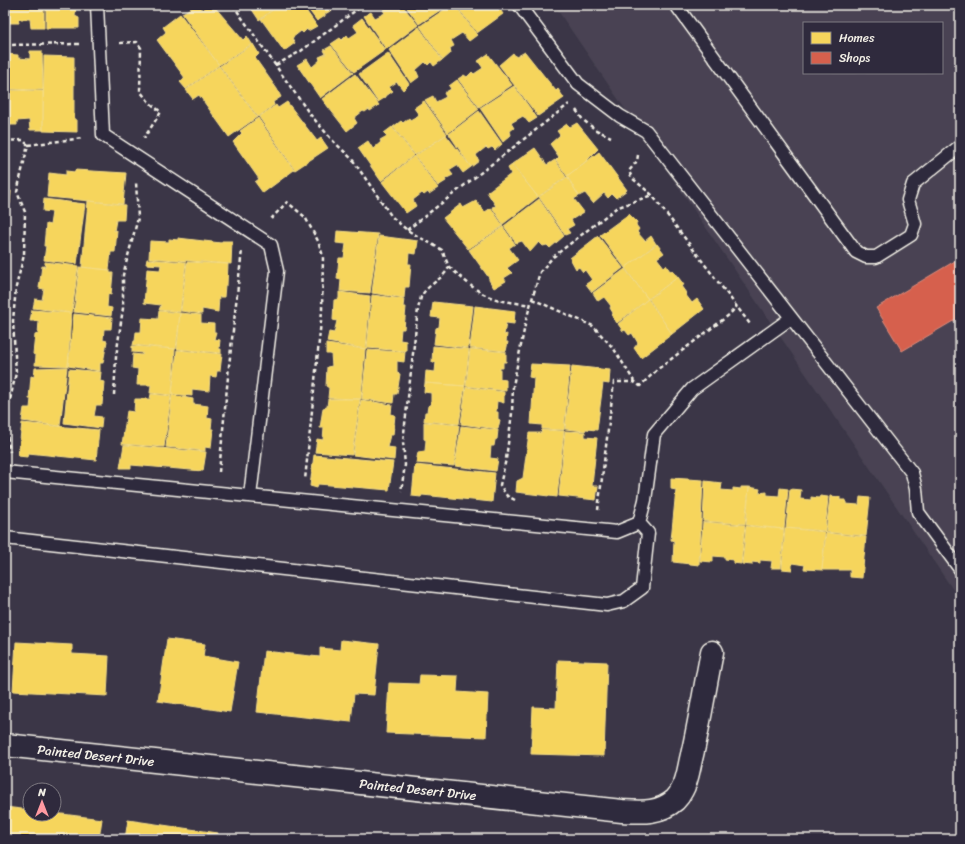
<svg xmlns="http://www.w3.org/2000/svg" width="965" height="844" font-family="Sriracha,sans-serif">
<style>
.built{fill:#484352;fill-rule:evenodd}
.homes{fill:#f6d55c;stroke:#f5dd86}
.shops{fill:#d6604d;stroke:#df8c7c}
.lines{fill:none;stroke-linecap:round;stroke-linejoin:round}
.lane-casing{stroke:#f4f1e8;stroke-width:15}
.street-casing{stroke:#f4f1e8;stroke-width:25}
.path{stroke:#f4f1e8;stroke-width:2.5;stroke-dasharray:4 3;stroke-linecap:butt}
.lane{stroke:#2f2a3d;stroke-width:12}
.street{stroke:#2f2a3d;stroke-width:22}
.labels{text-anchor:middle;stroke-width:4;stroke-linejoin:round;paint-order:stroke}
.street-label{font-size:13px;fill:#f4f1e8;stroke:#2f2a3d}
</style>
<rect width="100%" height="100%" fill="#3b3647"/>
<filter id="ink" filterUnits="userSpaceOnUse"><feTurbulence type="fractalNoise" baseFrequency=".025" numOctaves="2"/><feDisplacementMap in="SourceGraphic" scale="8" xChannelSelector="R" yChannelSelector="G"/><feConvolveMatrix kernelMatrix="1 2 1 2 8 2 1 2 1" color-interpolation-filters="sRGB"/></filter>
<g filter="url(#ink)">
<path class="built" d="M554,5H960V600ZM804,23H942V73H804Z"/>
<path class="homes" d="M5,5H44V28H31L30,19H18L19,23H5Z
M46,5H76L75,16L79,18V28H46Z
M197,5H199L202,10L208,5H213L243,40L247,36L252,44L219,65L182,13Z
M249,5H278L259,20Z
M279,5H302L317,26L308,31L307,29L303,33L301,31L292,38L295,43L284,51L261,19Z
M305,5H330L328,6L332,10L325,14V16L317,21Z
M390,5H402L418,25L386,49L364,16L371,12L375,18L385,13L383,10Z
M405,5H448L419,24Z
M451,5H455L477,35L469,41L462,33L451,40L454,46L450,48L451,53L443,60L420,26Z
M456,5H493L495,8L497,5L503,14L477,33Z
M180,14L219,65L186,89L180,82L185,78L157,40L166,32L163,27Z
M362,18L385,50L354,72L331,44L340,38L342,40L347,35L349,38L358,32L353,25Z
M419,27L442,60L434,66L431,62L428,65L425,62L416,70L419,77L411,83L389,50Z
M253,44L259,54L255,58L277,89L281,97L273,102L274,105L258,117L220,66Z
M331,46L353,73L320,98L297,65L307,59L312,67L320,60L319,57L326,54L324,50Z
M30,51H42L43,90L5,89V54L18,55V58L30,59Z
M525,52L556,91L558,89L564,98L538,116L499,65L513,53L516,57Z
M388,53L409,84L403,90L397,82L389,87L393,91L386,96V97L378,102L359,74Z
M488,54L512,85L479,107L458,79L464,75L467,77L472,72L474,74L483,68L478,61Z
M44,56L74,57V119L77,120V132L43,131Z
M219,66L257,117L229,137L199,95L193,99L186,90Z
M355,74L379,105L370,111L369,109L365,112L363,111L354,118L357,123L347,131L322,99Z
M457,80L479,109L448,133L425,100L433,96L436,102L446,97L444,93L451,89L449,86Z
M514,86L537,118L529,123L523,116L511,123L514,128L510,131L511,135L503,142L480,108Z
M5,90L43,91V130H30L29,120L17,121V125H5Z
M424,101L447,134L415,155L393,127L401,121L403,123L409,118L410,120L419,115L414,108Z
M287,102L317,141L321,138L328,148L295,170L259,117L276,105L278,108Z
M479,111L502,144L495,150L492,147L488,149L486,147L476,155L479,161L471,167L449,134Z
M258,118L294,170L263,193L255,182L259,179L233,142L242,133L240,131Z
M577,123L598,149L585,162L567,176L556,160L559,157L550,144L560,135L557,131L567,124L570,127Z
M392,127L414,155L381,181L358,148L368,141L373,149L381,142L380,140L387,136L384,133Z
M446,135L471,167L463,173L457,165L449,170L453,175L445,179L446,181L438,186L415,156Z
M535,148L547,165L555,160L566,177L538,197L512,164Z
M599,152L627,190L616,198L612,194L608,198L604,193L593,203L585,193L579,196L567,176Z
M414,156L438,188L429,194L428,192L424,195L422,193L413,200L416,206L406,213L382,182Z
M512,165L538,197L503,224L492,207L496,206L487,192L511,174L508,168Z
M75,170L126,173L123,204L47,197L49,173L66,175V171L75,172Z
M567,177L579,196L574,199L584,212L571,220L574,225L567,229L570,233L565,235L539,197Z
M5,191H11L10,204H5Z
M44,199L85,204L77,264L44,260L46,246H44L46,224L50,225L52,212L43,211Z
M539,199L564,236L550,248L547,245L543,246L539,242L530,252L522,241L516,243L504,226Z
M88,201L125,205L124,220H116L114,231L117,230L115,252H111L109,270L82,267Z
M476,201L485,212L491,208L503,226L468,249L443,218L461,204L463,208Z
M629,214L637,222L636,225L639,229L637,232L645,241L651,236L656,244L625,268L600,235Z
M503,227L515,244L509,248L518,260L507,268L512,273L504,278L506,281L494,288L489,280V278L469,250Z
M337,231L378,234L370,293L340,291L341,280L337,279L339,258H344L346,244L336,243Z
M379,236L418,241L416,254L409,253L408,264H411L409,287H405L404,298L372,293Z
M598,236L623,268L592,292L586,284L592,280L585,270L583,272L579,267L576,269L570,258Z
M178,238L221,243L222,241H232L231,264L149,258L150,241L169,242V239L178,240Z
M657,244L664,253L657,258L664,267L666,265L670,271L672,270L678,277L648,299L625,268Z
M147,259L186,262L180,312L159,310L161,305L144,303L147,269L160,270L161,265L146,264Z
M45,262L78,266L72,313L33,308L35,299L42,300L44,289L39,288L42,266L45,267Z
M187,262L228,264L227,285H225L224,297H219L218,312L202,309V314L181,311Z
M79,267L110,270V273H113L111,295L108,294L107,307L112,308L111,316L74,312Z
M625,269L648,299L617,323L612,316L613,313L610,308L611,306L604,297L598,301L593,293Z
M678,277L684,285L681,286L686,293L685,294L692,303L697,299L704,309L672,334L649,299Z
M339,292L370,296L366,349L327,342L329,332L334,333L337,321L333,320L334,300L339,299Z
M372,295L404,299L403,307H406L404,329H401L400,340L406,341V351L367,348Z
M648,299L672,334L641,358L634,348L638,343L632,333L629,335L625,330L623,331L618,324Z
M433,302L473,306L468,348L434,344L436,328L439,327L440,318L431,317Z
M475,306L515,311L514,324L506,323L504,335L507,334L506,342H508L506,351L470,348Z
M32,310L71,313L68,366L35,365L36,356L33,354L35,335L38,334L39,321H30Z
M159,311L180,313L176,349L133,345L134,341H135L136,332H141L142,318L158,319Z
M180,313L201,315V323L214,324V332H216L214,339L220,340L219,349H221V353L177,349Z
M74,314L112,318L111,329H104L103,340L107,341L103,363H100V371L68,366Z
M326,344L365,349L361,399L328,398L329,388L326,386L327,367L332,366L331,354H326Z
M132,346L175,349L172,395L150,393L151,385H137L138,369L132,368L133,354L142,355L143,353L132,352Z
M433,346L469,349L465,386L425,383L426,371L435,372L436,362H432Z
M470,349L506,352V362H503V368H500V379L506,380V391L466,386Z
M177,350L222,354L220,371H217L216,377L210,376L209,391L192,389V396L172,394Z
M367,350L405,352L404,362L397,361V373L400,374L397,394H394L393,403L362,399Z
M531,364L570,366L564,430L542,429V425L531,424L534,378L529,377Z
M572,366L610,370L609,384L603,383L597,430L586,429L585,431L565,429Z
M67,367L60,426L22,421L24,408H30L31,399H29L31,376L34,377L35,368Z
M69,369L101,372L100,381L104,382L102,405H96L94,416L102,417L101,428L64,423Z
M425,383L465,386L459,424L424,421L425,412H427L428,406L431,405V393L424,392Z
M466,387L504,392V403L497,401L496,412H498V419L500,420L498,429L461,424Z
M151,394L171,396L164,447L122,444L127,411L134,412L135,399H150Z
M172,395L193,399V404L208,406L207,418L212,419L211,429H213L211,448L205,447V451L166,447Z
M328,399H360L352,455L315,452L317,439L323,440L324,428H320L323,408L327,407Z
M361,400L392,405L391,414L395,415L393,435H390L387,447L395,448L394,460L353,455Z
M424,422L459,425L454,466L416,463L418,452L425,451L426,440L424,439Z
M22,423L99,430L96,460L28,453L27,457L18,456Z
M461,426L498,430L497,439L495,440L494,446H491L490,458L498,459L496,471L455,466Z
M542,430L564,431L557,497L516,492L517,481L523,478L529,433H541Z
M565,431L585,432V437L597,438L592,486H598L596,500L559,496Z
M124,445L206,452L203,471L131,465V468H120Z
M314,455L393,462L389,490L318,484L317,488L310,486Z
M415,465L495,473L492,502L422,495L421,497L412,496Z
M671,478L703,480L699,565L673,562L674,541L671,540L676,490L671,489Z
M705,481L722,483L721,490L733,491V488L741,489V487H749L745,524L703,521Z
M749,487L760,489L759,493L767,492V495L779,496L780,488L788,489L784,529L746,525Z
M790,489L801,490L800,499L811,500V497L819,498L820,496L828,497L825,531L786,528Z
M830,496L840,497V500H846V504L859,505L860,497L870,498L866,536L826,532Z
M703,522L745,525L741,564L733,563V560L725,559V557L713,556V562L700,561Z
M746,526L784,529L781,568H771L772,561L760,560V563L752,562V565L742,564Z
M785,528L825,532L822,570L804,569L805,565L792,563V570L782,569Z
M826,533L866,537L862,578L850,577V570H822Z
M167,639L205,644L203,656L238,662L230,712L158,701Z
M341,640L379,644L374,695L354,694L351,722L257,712L264,651L320,657V648L340,650Z
M16,642L72,645V654L109,656L107,696L13,691Z
M558,660L607,662L604,756L531,754L533,707L556,708Z
M420,675L458,676L457,692L488,694L486,737L386,733L389,683L419,684Z
M5,807L30,810V814L54,813L102,819L99,839H5Z
M128,820L218,833L217,839H125Z
M255,835L297,839H254Z"/>
<path class="shops" d="M960,258V317L902,351L876,308Z"/>
<g class="lines">
<defs>
<path id="lane" d="M97,5L103,135L271,245L277,271L250,496
M519,5L578,84L620,116L646,131L912,473L916,489L918,512L960,569
M676,5L856,252L866,257H876L911,235L915,224L908,200L913,184L960,146
M5,472L617,532L639,523
M639,523L645,500L654,434L692,389L791,318
M5,538L607,605L624,601L642,588L648,533L639,523"/>
<path id="street" d="M5,745L622,811C641,812 659,814 675,800C677,798 680,794 682,790C688,780 689,766 692,755C700,721 705,686 712,652"/>
</defs>
<use href="#lane" class="lane-casing"/>
<use href="#street" class="street-casing"/>
<path class="path" d="M233,5L309,113L333,141L352,159L392,217L407,230L442,250L449,267C443,280 427,284 421,297C420,301 419,305 418,309L403,442L405,465L401,491
M120,43L137,42L141,48L140,91L149,102L161,112L144,138
M5,45L79,44
M276,65L301,51L363,5
M576,110L583,120L596,130L611,137
M5,141L23,140L28,145L17,192L25,212L24,255L16,287L13,321L16,373L7,413V434L10,452
M28,145L83,138
M638,155L637,161L629,171L632,178L652,195L750,324
M271,219L287,202L305,217L318,241L323,256L322,311L305,480
M407,230L569,104
M449,267C462,278 475,291 490,297C503,302 518,303 531,305
M532,299L593,326L614,349L634,381
M114,395L116,357L123,308V275L138,218L136,182
M219,472L229,366L242,250
M515,500L507,496L500,485L506,459L512,413L513,386L526,320L540,272L553,257L616,208L652,195
M598,510L614,382H634L640,386L658,369L729,315L737,306"/>
<use href="#lane" class="lane"/>
<use href="#street" class="street"/>
</g>
</g>
<g class="labels">
<g class="street-label">
<text transform="translate(96 755) rotate(6)" y="5">Painted Desert Drive</text>
<text transform="translate(418 789) rotate(6)" y="5">Painted Desert Drive</text>
</g>
</g>
<rect width="965" height="844" fill="none" stroke="#2f2a3d" stroke-width="20"/>
<rect x="10" y="10" width="945" height="824" fill="none" stroke="#f4f1e8" stroke-width="1.5" filter="url(#ink)"/>
<rect x="803" y="22" width="140" height="52" fill="#2f2a3d" stroke="#7e7a81"/>
<rect x="811" y="32" width="20" height="12" fill="#f6d55c" stroke="#7e7a81"/>
<text x="839" y="42" font-size="12" fill="#f4f1e8">Homes</text>
<rect x="811" y="52" width="20" height="12" fill="#d6604d" stroke="#7e7a81"/>
<text x="839" y="62" font-size="12" fill="#f4f1e8">Shops</text>
<g transform="translate(42 802)"><circle r="19" fill="#2f2a3d" stroke="#7e7a81"/>
<path d="M0-3L7 15L0 10L-7 15Z" fill="#ff9aa2"/>
<text y="-6" font-size="11" font-weight="bold" text-anchor="middle" fill="#f4f1e8">N</text>
</g>
</svg>
